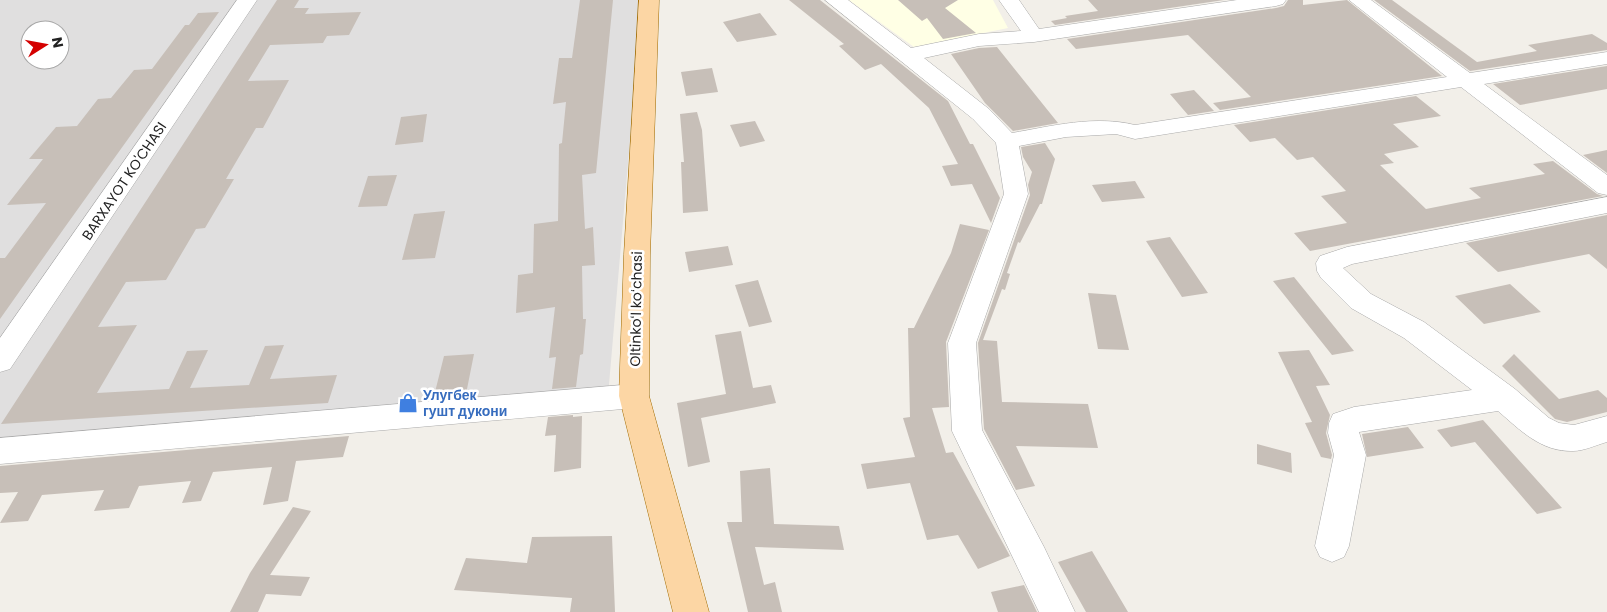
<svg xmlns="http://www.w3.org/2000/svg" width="1607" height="612" font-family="Poppins,sans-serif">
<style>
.residential{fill:#e0dfdf;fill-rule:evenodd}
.education{fill:#ffffe5}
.building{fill:#c7bfb8}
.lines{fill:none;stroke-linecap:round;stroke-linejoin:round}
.minor-casing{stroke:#a9a9a9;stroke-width:1}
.major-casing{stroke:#a06b00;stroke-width:1}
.minor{fill:#fff;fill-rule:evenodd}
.major{fill:#fcd6a4;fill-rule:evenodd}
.labels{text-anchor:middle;stroke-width:5;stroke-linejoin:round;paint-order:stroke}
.street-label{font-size:14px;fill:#222;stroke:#fff}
.shop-label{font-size:14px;font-weight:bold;fill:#366cbe;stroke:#fff;text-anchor:start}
</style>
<rect width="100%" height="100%" fill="#f2efe9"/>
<path class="residential" d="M0,0H642L607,408L0,455ZM30,30H60V60H30Z"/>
<path class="education" d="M849,0H993L1008,28L914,47Z"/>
<path class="building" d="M277,0H299L294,8H309L305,14L361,12L349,35L327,36L323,43L270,45L248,81L289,80L263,128H256L226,179H234L205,228L196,229L166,280L126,282L98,327L137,325L97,393L169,389L187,351L208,350L190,388L249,385L265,346L284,345L270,379L337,375L328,403L1,424Z
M580,0H613L596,173L582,175L585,229L593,227L595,265L582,266L583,319H586L583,354L580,355L576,387L552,389L556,357L549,358L555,307L516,313L518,275L533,273L534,224L558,221L559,144L562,143L566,102L553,104L559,58H572Z
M789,0H820L948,101L970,144H973L1000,198L991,223L972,184L951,186L942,166L958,164L929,108L881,64L865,70L839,46L844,44Z
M898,0H958L945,8L976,33L943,39L927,18L922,21Z
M1088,0H1224L1055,25L1051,21L1067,18L1065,16L1098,11Z
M1288,0H1303V5L1347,0L1442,76L1220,110L1213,103L1251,97L1188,35L1076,49L1067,39L1276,8L1284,6Z
M1374,0H1392L1477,62L1537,51L1528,45L1592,34L1607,43V50L1470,71Z
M219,12L65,227L0,319V258H5L46,203L7,205L43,159H29L56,127L77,126L98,99L111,98L134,70L152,69L185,25H189L198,13Z
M760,13L777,35L737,42L723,22Z
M997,47L1058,123L1013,131L985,103L951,54L979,48Z
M1607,66V89L1520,105L1493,84Z
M712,68L718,92L686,96L681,72Z
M1194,90L1214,111L1188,115L1170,94Z
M1416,96L1441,116L1393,124L1419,147L1384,154L1394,163L1380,165L1426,209L1481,198L1469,188L1545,174L1533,164L1553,161L1597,194L1603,196L1310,251L1294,233L1347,223L1321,196L1346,191L1313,157L1297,160L1275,138L1250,142L1234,125Z
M697,112L702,130L708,211L683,213L681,162H684L680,114Z
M427,114L423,142L395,145L401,117Z
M755,121L765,141L740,147L730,125Z
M1045,143L1055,159L1042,204H1040L1020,243L1018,242L1007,273L1010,274L1005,290L1002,289L983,340L997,341L1002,402L1088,404L1098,448L1016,446L1035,486L1016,490L984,429L978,343L1030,195L1028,185L1032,172L1023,157L1021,147Z
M1607,150V173L1583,155Z
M397,175L387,206L358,207L368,176Z
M1135,181L1145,198L1102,202L1092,185Z
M445,211L435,258L402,260L414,214Z
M1607,215V269L1589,254L1498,272L1466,243Z
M960,224L989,230L946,342L949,407L932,408L946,453L953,452L1010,556L978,569L958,535L927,540L910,483L867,489L861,464L915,457L903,418L910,417L908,328H914L951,253Z
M1170,237L1208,293L1182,297L1146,241Z
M728,246L733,265L689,272L685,252Z
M1294,277L1354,351L1332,355L1273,281Z
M758,280L772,322L749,327L735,285Z
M1510,284L1541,312L1484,324L1455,296Z
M1088,293L1116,295L1129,350L1098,349Z
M741,331L753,388L771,385L776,403L701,418L710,462L688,467L677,403L726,394L715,335Z
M1309,350L1330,385L1316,386L1330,415L1326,433L1332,455L1331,459L1321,457L1305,423L1312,422L1278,352Z
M474,354L466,394L434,396L444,356Z
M1514,354L1559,399L1598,390L1607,398V412L1567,422L1555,419L1502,366Z
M573,415V417L582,416L581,468L554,472L556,435L545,436L548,417Z
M1483,420L1562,508L1537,514L1475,442L1451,447L1437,430Z
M1408,427L1424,448L1367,457L1362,434Z
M349,436L343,457L296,461L288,501L263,505L272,467L213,472L201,501L182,503L191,481L139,486L129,508L116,509L94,511L104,490L42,495L28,521L0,523L18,492L0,493V466Z
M1257,444L1291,453L1292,473L1257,464Z
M770,468L774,524L839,526L844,550L755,547L764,585L775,582L782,612H748L727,522H742L740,471Z
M293,507L311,511L270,575L310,577L301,596L266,594L258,612H230L250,573Z
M612,536L615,612H570L572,598L454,590L466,558L527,563L532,537Z
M1092,551L1128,612H1086L1058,562Z
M1024,585L1037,612H998L991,592Z"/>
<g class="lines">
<defs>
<path id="minor" d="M237,0H257L10,369L0,372V338Z
M825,0H848L911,48L979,34L1021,31L999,0H1019L1039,29L1237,0H1286L1283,4L1276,6L1034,42L979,46L924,58L989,109L1012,133C1052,126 1095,115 1135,125L1447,77L1349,0H1371L1470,73L1607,52V64L1484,84L1607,175V195L1598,193L1461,87L1135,139L1116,134L1066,137L1019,146L1028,194L976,343L982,430L1044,547L1075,612H1039L952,431L948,343L1004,194L996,143L973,119Z
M1607,197V213L1352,264L1343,268L1371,294L1424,322L1515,389L1549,418L1559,423L1574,425L1607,416V442C1596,445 1584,451 1573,451C1541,452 1520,430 1498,411L1359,432L1366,455L1349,546L1344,557L1332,562L1320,557L1315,546L1334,455L1328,433L1329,423L1333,414L1354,407L1472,390L1404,338L1351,308L1321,278L1317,271L1316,263L1320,256L1347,247Z
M634,384L645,387L649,396L645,405L634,408L0,464V438Z"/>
<path id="major" d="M639,0H659L650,255L649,396L709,612H673L619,396L624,255Z"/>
</defs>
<use href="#minor" class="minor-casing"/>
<use href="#major" class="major-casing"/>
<use href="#minor" class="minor"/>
<use href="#major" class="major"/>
</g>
<defs>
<symbol id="shop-bare" viewBox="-9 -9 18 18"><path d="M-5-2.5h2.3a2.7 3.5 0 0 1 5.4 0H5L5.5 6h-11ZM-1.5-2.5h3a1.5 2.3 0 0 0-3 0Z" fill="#3f7fe0" stroke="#fff" stroke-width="2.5" paint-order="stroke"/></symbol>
</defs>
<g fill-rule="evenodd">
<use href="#shop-bare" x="394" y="389" width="28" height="28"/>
</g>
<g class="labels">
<g class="street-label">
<text transform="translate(124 181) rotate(-56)" y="5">BARXAYOT KO'CHASI</text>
<text transform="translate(636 309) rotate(-89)" y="5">Oltinkoʻl koʻchasi</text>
</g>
<g class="shop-label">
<text x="423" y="400">Улугбек<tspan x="423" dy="16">гушт дукони</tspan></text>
</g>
</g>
<g transform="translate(45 45) rotate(79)"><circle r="24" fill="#ffffff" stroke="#a7a7a7"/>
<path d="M0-4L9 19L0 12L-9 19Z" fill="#d40000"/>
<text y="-8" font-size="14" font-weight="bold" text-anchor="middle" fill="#222222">N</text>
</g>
</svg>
